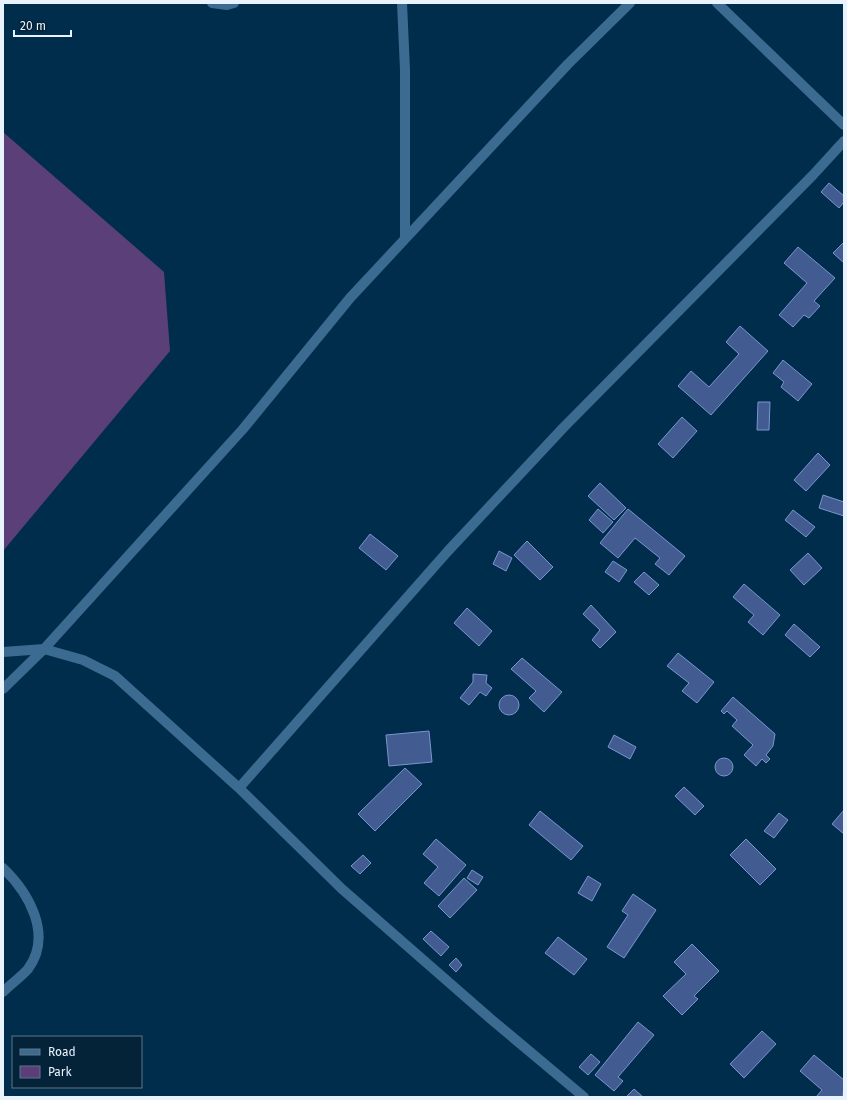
<svg xmlns="http://www.w3.org/2000/svg" width="847" height="1100" font-family="'Fira Sans',sans-serif">
<style>
.green{fill:#5a3f79}
.building{fill:#425b91;stroke:#7a96d0}
.lines{fill:none;stroke-linecap:round;stroke-linejoin:round}
.minor{stroke:#3b6b90;stroke-width:10}
</style>
<rect width="100%" height="100%" fill="#002d4b"/>
<path class="green" d="M3,132L164,272L170,351L3,551Z"/>
<path class="building" d="M829,183L844,196V202L839,208L821,192Z
M844,242V263L833,253Z
M798,247L835,278L814,301L820,306L809,318L804,315L793,327L779,315L807,283L784,263Z
M740,326L768,351L711,415L678,386L691,371L709,387L739,354L726,342Z
M783,360L812,384L798,401L781,387L784,382L773,373Z
M758,402H770L769,430H757Z
M682,417L697,431L673,458L658,444Z
M818,453L830,465L806,491L794,480Z
M600,483L626,508L614,520L588,496Z
M823,495L844,502V516L819,508Z
M598,509L613,522L603,533L589,520Z
M628,509L685,556L669,575L655,564L660,558L635,538L618,558L600,543Z
M793,510L815,527L806,537L785,520Z
M370,534L398,556L386,570L359,548Z
M527,541L553,567L540,580L514,555Z
M499,551L512,558L506,571L493,564Z
M808,553L822,568L804,585L790,570Z
M613,561L627,570L619,582L605,572Z
M644,572L659,585L649,595L634,582Z
M744,584L780,615L763,635L748,622L754,615L733,597Z
M591,605L616,632L600,648L592,640L600,630L583,614Z
M467,608L492,631L479,646L454,623Z
M794,624L820,647L810,657L785,635Z
M678,653L714,682L697,703L682,691L689,683L667,666Z
M522,658L562,692L544,712L529,698L536,691L511,669Z
M473,674L487,675L486,683L492,688L486,696L480,692L469,705L460,698L473,682Z
M499 705a10 10 0 1 1 20 0a10 10 0 1 1-20 0Z
M733,697L775,734L773,746L766,755L770,759L766,763L762,759L756,766L744,755L753,745L732,726L737,720L727,711L724,714L721,711Z
M429,731L432,762L389,766L386,735Z
M614,735L636,747L630,759L608,747Z
M715 767a9 9 0 1 1 18 0a9 9 0 1 1-18 0Z
M405,768L422,784L375,831L358,814Z
M684,787L704,806L695,815L675,796Z
M844,810V834L832,824Z
M540,811L583,846L571,860L529,825Z
M779,813L788,820L774,838L764,831Z
M436,839L466,865L439,896L424,883L438,867L423,854Z
M746,839L776,869L760,885L730,855Z
M363,855L371,863L360,874L351,866Z
M472,870L483,877L478,885L467,878Z
M588,876L601,884L592,901L578,893Z
M464,878L477,890L450,918L438,906Z
M633,894L656,910L624,958L607,947L628,915L622,911Z
M431,931L449,947L441,956L423,939Z
M558,937L587,959L574,975L545,953Z
M692,944L719,971L694,996L698,999L682,1015L663,996L686,974L674,962Z
M456,958L462,965L456,972L449,965Z
M638,1022L654,1035L618,1077L623,1081L614,1091L595,1075Z
M762,1031L776,1044L744,1078L730,1064Z
M591,1054L600,1062L588,1075L579,1067Z
M814,1055L844,1080L843,1097H816L822,1090L800,1071Z
M634,1089L643,1097H626Z"/>
<g class="lines">
<path class="minor" d="M212,3L227,5L234,3
M402,3L405,70V239
M717,3L844,125
M3,652L44,649L83,660L115,676L239,788L342,889L492,1020L584,1097
M3,689L44,649L243,429L350,298L568,64L630,3
M239,788L448,551L563,428L813,175L844,141
M3,868C29,893 53,935 28,969C21,977 11,984 3,992"/>
</g>
<rect width="847" height="1100" fill="none" stroke="#e8f3fd" stroke-width="8"/>
<rect x="12" y="1036" width="130" height="52" fill="#042238" stroke="#5f7687"/>
<rect x="20" y="1049" width="20" height="6" fill="#3b6b90" stroke="#5f7687"/>
<text x="48" y="1056" font-size="12" fill="#e8f3fd">Road</text>
<rect x="20" y="1066" width="20" height="12" fill="#5a3f79" stroke="#5f7687"/>
<text x="48" y="1076" font-size="12" fill="#e8f3fd">Park</text>
<path d="M14 30v6h57v-6" fill="none" stroke="#e8f3fd" stroke-width="2"/>
<text x="20" y="30" font-size="12" fill="#e8f3fd" stroke="#042238" stroke-width="3" paint-order="stroke">20 m</text>
</svg>
